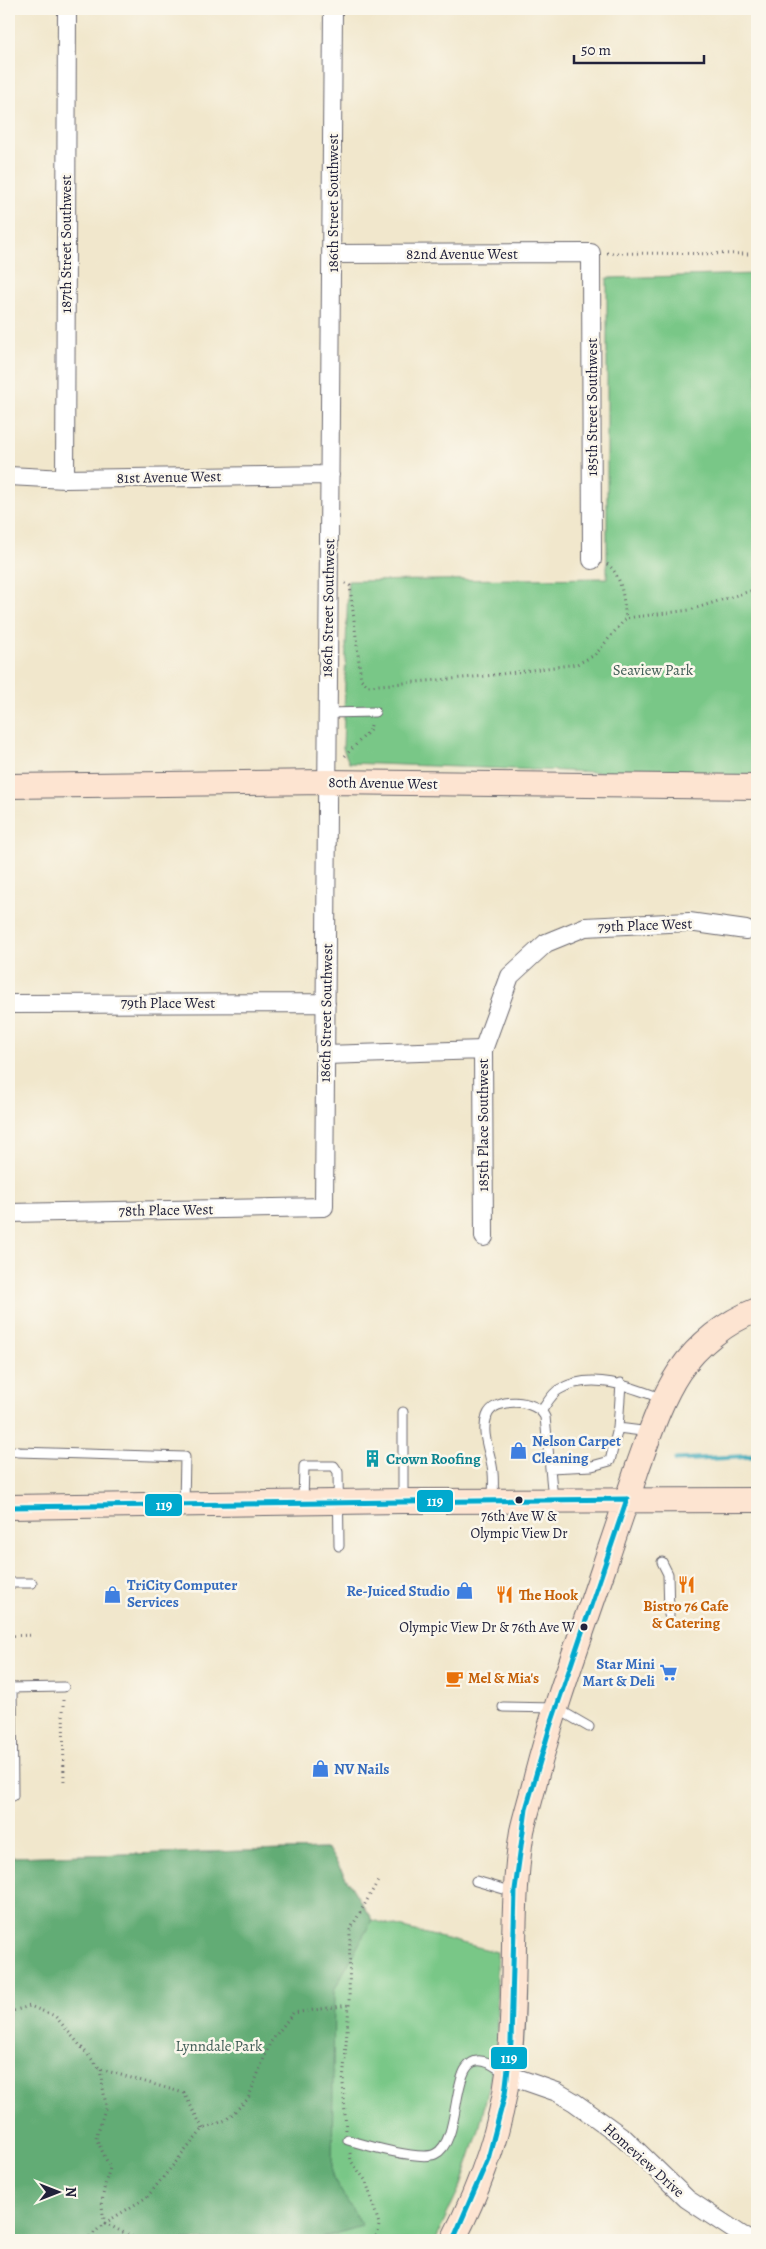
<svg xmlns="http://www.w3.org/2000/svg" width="766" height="2249" font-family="Alegreya,serif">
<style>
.green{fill:#79c787;stroke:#4e7461}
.forest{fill:#62ac74;stroke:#426758}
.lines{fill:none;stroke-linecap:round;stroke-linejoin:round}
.stream{stroke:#3ba9b9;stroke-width:5}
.lane-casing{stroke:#6a676e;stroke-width:11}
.street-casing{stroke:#6a676e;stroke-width:20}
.secondary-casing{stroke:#6a676e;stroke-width:26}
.path{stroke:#6a676e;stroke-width:3;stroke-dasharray:1 4;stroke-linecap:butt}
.lane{stroke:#fff;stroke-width:9}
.street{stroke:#fff;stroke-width:18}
.secondary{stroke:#fde4d1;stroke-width:24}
.bus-1-casing{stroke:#fbf7ec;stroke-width:9}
.bus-1{stroke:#00a9ce;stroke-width:5}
.bus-dot{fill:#22223b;stroke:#fbf7ec;stroke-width:2}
.labels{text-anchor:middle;stroke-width:5;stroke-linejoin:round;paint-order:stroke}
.bus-label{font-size:14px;fill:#22223b;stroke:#fbf7ec}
.street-label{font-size:15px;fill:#22223b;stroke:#fbf7ec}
.park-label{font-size:15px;fill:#405c56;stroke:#fbf7ec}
.shop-label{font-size:15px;font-weight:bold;fill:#366cbe;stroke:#fbf7ec;text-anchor:start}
.culture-label{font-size:15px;font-weight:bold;fill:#0d838f;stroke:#fbf7ec;text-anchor:start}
.food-label{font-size:15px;font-weight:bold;fill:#c56008;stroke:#fbf7ec;text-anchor:start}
.line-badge{stroke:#fbf7ec;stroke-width:2}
.badge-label{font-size:14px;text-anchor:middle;font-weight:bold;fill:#fff}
</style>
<rect width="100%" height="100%" fill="#fbf7ec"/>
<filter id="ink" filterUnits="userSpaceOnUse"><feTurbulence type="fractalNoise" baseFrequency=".02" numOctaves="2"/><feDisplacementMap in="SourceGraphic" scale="10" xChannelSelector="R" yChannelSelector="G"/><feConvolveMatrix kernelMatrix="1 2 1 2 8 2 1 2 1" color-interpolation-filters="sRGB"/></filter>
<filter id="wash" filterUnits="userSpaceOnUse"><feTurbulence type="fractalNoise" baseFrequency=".0096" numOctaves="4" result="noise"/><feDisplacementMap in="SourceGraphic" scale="20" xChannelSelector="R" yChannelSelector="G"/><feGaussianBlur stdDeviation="1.12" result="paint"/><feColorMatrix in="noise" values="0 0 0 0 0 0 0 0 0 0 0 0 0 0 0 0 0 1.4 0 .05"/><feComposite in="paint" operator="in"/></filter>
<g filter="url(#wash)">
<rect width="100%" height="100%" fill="#f1e7cc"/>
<path class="green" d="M757,274V778L349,763L343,748L348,581L607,578V278Z
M328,1849L372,1920L497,1952V2051L479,2130L461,2185L435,2240H9V1857Z"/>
<path class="forest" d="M328,1849L372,1920L334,1990L332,2176L362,2226L314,2240H9V1857Z"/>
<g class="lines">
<path class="stream" d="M676,1460L757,1456"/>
</g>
</g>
<g filter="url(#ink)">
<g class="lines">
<defs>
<path id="lane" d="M327,713L375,712
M542,1410C547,1403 553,1392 560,1389C592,1371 632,1387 663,1399
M403,1412V1500
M618,1428L650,1432
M9,1450L18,1452L185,1457L184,1504
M550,1468L592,1466L610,1461L618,1428L621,1383
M493,1501C493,1492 494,1482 493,1473C492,1455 480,1435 487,1416C494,1396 537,1399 545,1417L553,1499
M303,1502L304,1466H334L338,1472L339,1546
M662,1562L668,1574L669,1615
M9,1583H32
M9,1688L64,1687
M12,1688L13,1796
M503,1707L556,1708L589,1727
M476,1881L514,1892
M348,2140C365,2145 420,2161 435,2154C466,2139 446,2045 489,2063C495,2066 500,2070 506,2073"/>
<path id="street" d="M333,254L591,253L592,560
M9,476L65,479L330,475
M65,479L67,9
M9,1004L326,1003
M325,1055L483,1050
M9,1213L324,1207L333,9
M484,1237L483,1050L510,976L546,943L585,927L689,922L746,930
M508,2075L557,2092L574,2102L624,2138L687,2199L749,2240"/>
<path id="secondary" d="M9,786L327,782L757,787
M9,1507L403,1501L757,1500
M453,2240C479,2189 501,2130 508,2073C518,1993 509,1911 522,1831C526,1813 532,1795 536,1777C554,1707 580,1638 603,1570C614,1536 626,1503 637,1469C649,1436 660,1401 679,1372C698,1344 726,1322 757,1310"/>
</defs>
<use href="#lane" class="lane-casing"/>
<use href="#street" class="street-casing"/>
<use href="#secondary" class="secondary-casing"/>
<path class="path" d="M607,253L757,254
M607,564C623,576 623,599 626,618
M345,583L350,586L361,679L368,686L486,676L577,664L595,655L626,618L690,610L750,591L757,586
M345,756L370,730L371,725
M9,1636L34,1635
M63,1700L64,1784
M9,2012L30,2006L55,2016L100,2069L184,2093L203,2129
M100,2069L106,2106L96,2138L110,2168C104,2187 99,2203 105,2223L138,2240
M346,2130L343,2083L349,2005L350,1930L378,1881
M350,2153L351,2161L366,2181L379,2224L378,2234L372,2240
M86,2240L105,2223L147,2197L203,2129L226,2120L248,2099L270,2043L293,2013L349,2005"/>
<use href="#lane" class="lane"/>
<use href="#street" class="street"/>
<use href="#secondary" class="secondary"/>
<defs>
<path id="bus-1" d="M9,1507L627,1499
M453,2240L488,2159L505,2094L511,2042L515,1890L526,1809L550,1727L627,1499"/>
</defs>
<use href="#bus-1" class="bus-1-casing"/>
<use href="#bus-1" class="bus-1"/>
</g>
</g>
<defs>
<symbol id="shop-bare" viewBox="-9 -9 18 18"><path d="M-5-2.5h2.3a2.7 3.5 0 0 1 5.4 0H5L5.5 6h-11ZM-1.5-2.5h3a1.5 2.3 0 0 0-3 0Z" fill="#3f7fe0" stroke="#fbf7ec" stroke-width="2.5" paint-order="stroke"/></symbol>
<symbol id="building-bare" viewBox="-9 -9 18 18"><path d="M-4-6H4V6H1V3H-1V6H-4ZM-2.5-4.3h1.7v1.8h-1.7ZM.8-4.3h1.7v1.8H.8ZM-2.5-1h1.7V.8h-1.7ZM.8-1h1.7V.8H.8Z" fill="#0f9aa8" stroke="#fbf7ec" stroke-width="2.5" paint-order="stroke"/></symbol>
<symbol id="restaurant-bare" viewBox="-9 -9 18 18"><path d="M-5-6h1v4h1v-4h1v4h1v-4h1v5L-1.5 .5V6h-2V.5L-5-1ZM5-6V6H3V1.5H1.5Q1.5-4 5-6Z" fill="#e8710a" stroke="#fbf7ec" stroke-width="2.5" paint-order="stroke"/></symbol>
<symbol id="supermarket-bare" viewBox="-9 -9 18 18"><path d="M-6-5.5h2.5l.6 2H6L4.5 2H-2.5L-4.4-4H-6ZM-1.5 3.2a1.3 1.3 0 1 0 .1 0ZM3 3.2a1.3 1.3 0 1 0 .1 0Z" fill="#3f7fe0" stroke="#fbf7ec" stroke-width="2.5" paint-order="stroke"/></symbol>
<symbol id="cafe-bare" viewBox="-9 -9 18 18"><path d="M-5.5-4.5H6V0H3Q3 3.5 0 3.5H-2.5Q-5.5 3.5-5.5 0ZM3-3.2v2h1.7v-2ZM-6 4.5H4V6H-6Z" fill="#e8710a" stroke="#fbf7ec" stroke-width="2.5" paint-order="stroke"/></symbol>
</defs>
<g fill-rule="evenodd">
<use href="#shop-bare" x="506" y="1438" width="25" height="25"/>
<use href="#building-bare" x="360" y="1446" width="25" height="25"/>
<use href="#restaurant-bare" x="674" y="1572" width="25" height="25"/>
<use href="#shop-bare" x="452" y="1578" width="25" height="25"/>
<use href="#shop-bare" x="100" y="1582" width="25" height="25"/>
<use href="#restaurant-bare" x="492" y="1582" width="25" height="25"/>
<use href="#supermarket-bare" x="656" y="1660" width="25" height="25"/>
<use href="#cafe-bare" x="442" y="1666" width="25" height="25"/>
<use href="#shop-bare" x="308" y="1756" width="25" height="25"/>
</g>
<g class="bus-dot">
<circle cx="519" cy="1500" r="4.5"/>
<circle cx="584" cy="1627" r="4.5"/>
</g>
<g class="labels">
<g class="bus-label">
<text x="519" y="1521">76th Ave W &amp;<tspan x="519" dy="17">Olympic View Dr</tspan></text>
<text x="575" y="1632" text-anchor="end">Olympic View Dr &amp; 76th Ave W</text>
</g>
<g class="street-label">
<text transform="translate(333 203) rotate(-90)" y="5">186th Street Southwest</text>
<text transform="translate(66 244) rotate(-90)" y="5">187th Street Southwest</text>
<text x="462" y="259">82nd Avenue West</text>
<text transform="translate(592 407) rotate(-90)" y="5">185th Street Southwest</text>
<text transform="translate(169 477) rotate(-1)" y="5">81st Avenue West</text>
<text transform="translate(328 608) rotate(-89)" y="5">186th Street Southwest</text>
<text transform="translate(383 783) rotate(1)" y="5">80th Avenue West</text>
<text transform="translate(645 925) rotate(-2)" y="5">79th Place West</text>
<text x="168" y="1008">79th Place West</text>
<text transform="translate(326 1013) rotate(-89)" y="5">186th Street Southwest</text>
<text transform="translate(483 1125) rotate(-90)" y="5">185th Place Southwest</text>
<text transform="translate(166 1210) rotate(-1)" y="5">78th Place West</text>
<text transform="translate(644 2160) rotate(42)" y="5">Homeview Drive</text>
</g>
<g class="park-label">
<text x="653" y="675">Seaview Park</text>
<text x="219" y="2051">Lynndale Park</text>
</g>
<g class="shop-label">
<text x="532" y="1446">Nelson Carpet<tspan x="532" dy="17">Cleaning</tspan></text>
<text x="127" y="1590">TriCity Computer<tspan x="127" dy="17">Services</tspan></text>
<text x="450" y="1596" text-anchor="end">Re-Juiced Studio</text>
<text x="655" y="1669" text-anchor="end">Star Mini<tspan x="655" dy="17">Mart &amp; Deli</tspan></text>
<text x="334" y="1774">NV Nails</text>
</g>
<g class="culture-label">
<text x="386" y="1464">Crown Roofing</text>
</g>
<g class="food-label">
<text x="519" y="1600">The Hook</text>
<text x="686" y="1611" text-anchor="middle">Bistro 76 Cafe<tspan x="686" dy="17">&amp; Catering</tspan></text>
<text x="468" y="1683">Mel &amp; Mia's</text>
</g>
</g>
<g class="line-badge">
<rect x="416" y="1489" width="38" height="24" rx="5" fill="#00a9ce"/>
<rect x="144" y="1493" width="39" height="24" rx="5" fill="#00a9ce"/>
<rect x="490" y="2046" width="38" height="24" rx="5" fill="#00a9ce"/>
</g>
<g class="badge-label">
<text x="435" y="1506">119</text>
<text x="164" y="1510">119</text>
<text x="509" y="2063">119</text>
</g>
<rect width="766" height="2249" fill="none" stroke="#fbf7ec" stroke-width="30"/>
<g transform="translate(58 2192) rotate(90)" stroke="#fbf7ec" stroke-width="4" paint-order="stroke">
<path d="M0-4L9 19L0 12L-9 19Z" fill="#22223b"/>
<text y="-8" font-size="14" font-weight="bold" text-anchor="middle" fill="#22223b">N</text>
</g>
<path d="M574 55v8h130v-8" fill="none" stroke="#22223b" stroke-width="2.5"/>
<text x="581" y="55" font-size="15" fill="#22223b" stroke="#fbf7ec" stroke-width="4" paint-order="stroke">50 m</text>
</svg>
